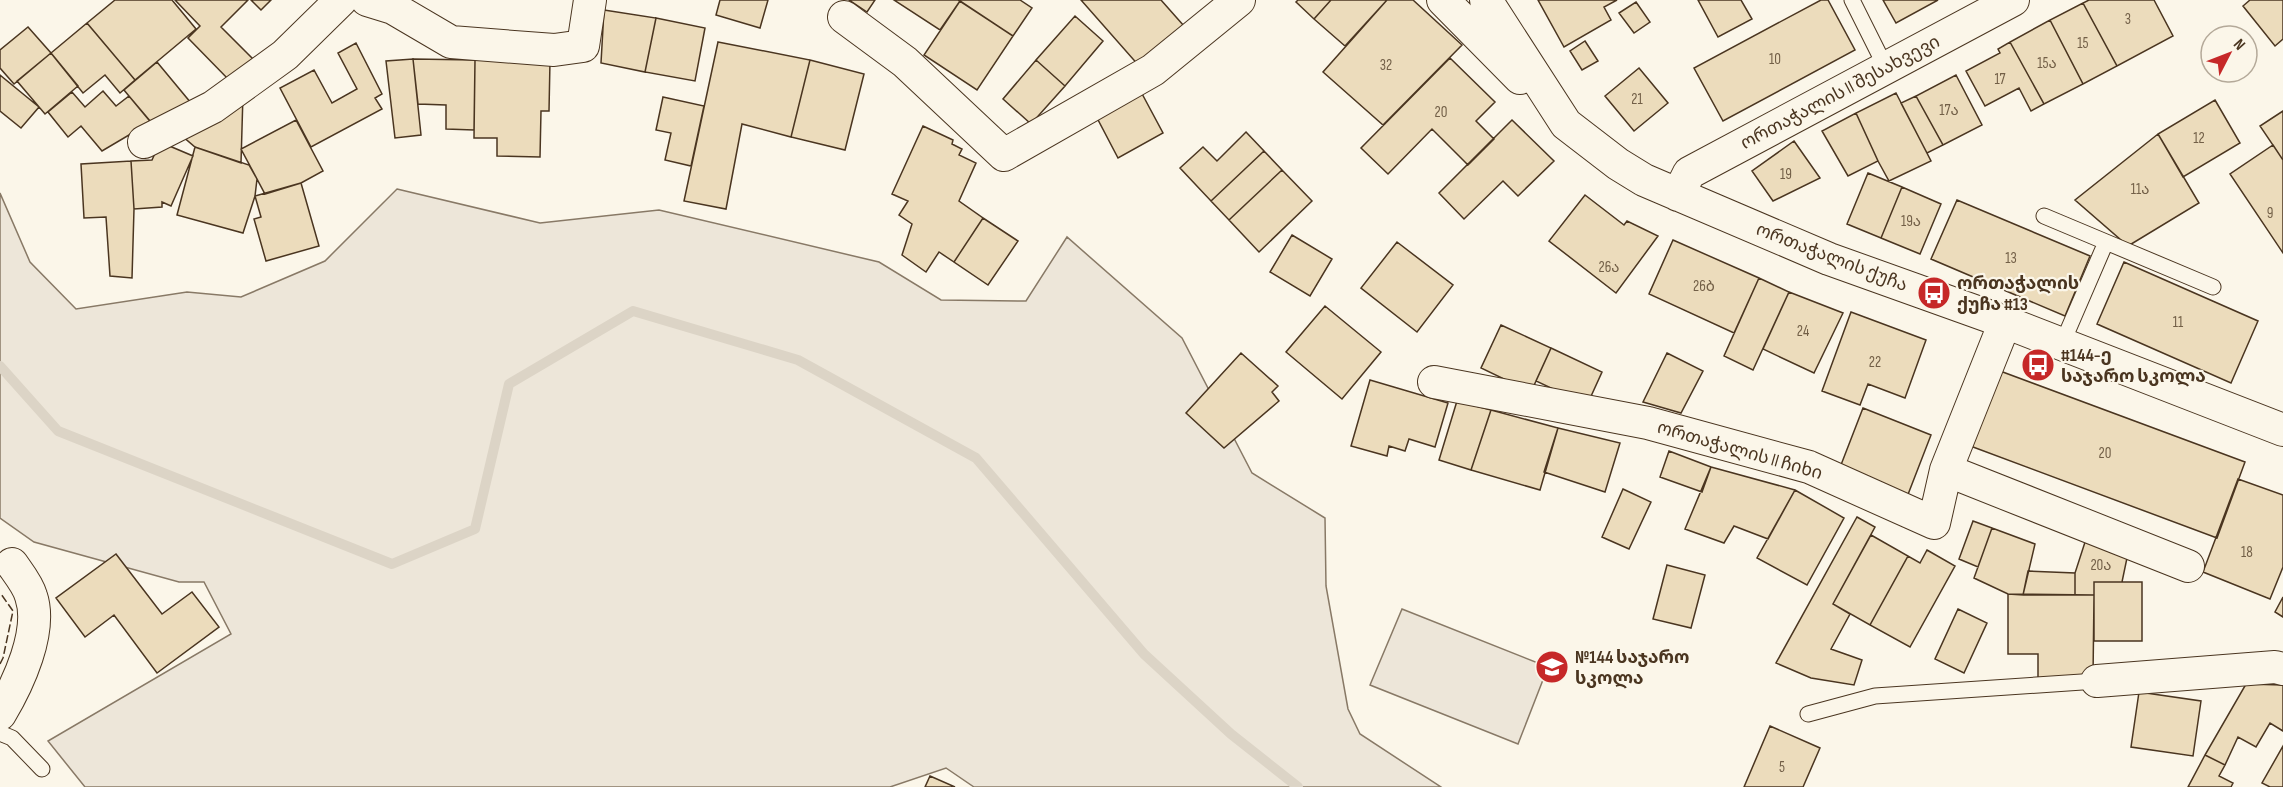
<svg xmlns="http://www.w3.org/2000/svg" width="2283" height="787" font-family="'Sofia Sans Condensed','Noto Sans Georgian',sans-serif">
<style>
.green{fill:#ede6d9;stroke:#887966;stroke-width:1.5}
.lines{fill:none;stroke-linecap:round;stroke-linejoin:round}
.stream{stroke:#dcd4c6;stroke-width:10}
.building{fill:#ecdcbc;stroke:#4a3520;stroke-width:1.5}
.service-casing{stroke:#4a3520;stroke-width:17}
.minor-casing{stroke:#4a3520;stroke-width:34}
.service{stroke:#fbf6e9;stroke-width:15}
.minor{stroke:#fbf6e9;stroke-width:32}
.fence{stroke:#4a3520;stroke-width:1.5;stroke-dasharray:8 3;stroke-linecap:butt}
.labels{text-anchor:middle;stroke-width:4.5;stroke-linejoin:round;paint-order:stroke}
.number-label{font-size:15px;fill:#725f47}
.street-label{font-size:18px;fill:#4a3520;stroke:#fbf6e9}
.poi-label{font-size:18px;font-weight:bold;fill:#4a3520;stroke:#fbf6e9;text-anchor:start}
</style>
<rect width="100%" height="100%" fill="#fbf6e9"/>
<path class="green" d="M397,189L540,223L659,210L879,262L941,300L1026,301L1067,237L1182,338L1252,473L1325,518L1326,586L1348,709L1360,734L1441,787H974L946,768L890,787H85L48,741L231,634L204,582H179L34,542L0,518V193L30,262L76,309L187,292L241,297L325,261Z
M1402,609L1548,667L1518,744L1370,685Z"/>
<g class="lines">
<path class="stream" d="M0,366L58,431L392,564L475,529L509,384L633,311L798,360L976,458L1144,654L1231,734L1298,787"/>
</g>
<path class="building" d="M115,0H172L196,29L135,80L87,23Z
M175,0H248L221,27L253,59L230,81L188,38L200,26Z
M251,0H271L261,10Z
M720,0H768L760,28L716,15Z
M849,0H875L867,12Z
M894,0H958L960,1L940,30Z
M958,0H1020L1032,8L1013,36Z
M1081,0H1161L1184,26L1140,67Z
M1298,0H1331L1314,19L1296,2Z
M1331,0H1387L1345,46L1314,19Z
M1387,0H1413L1462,45L1383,125L1323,72Z
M1538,0H1617L1604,7L1611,20L1564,47Z
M1698,0H1741L1752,19L1718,37Z
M1821,0H1828L1855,50L1723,121L1694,68Z
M1883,0H1938L1896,23Z
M2089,0H2154L2173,36L2117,66L2083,3Z
M2250,0H2283V39L2275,46L2243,6Z
M960,1L1013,36L977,90L924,55Z
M1636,2L1650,22L1634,33L1619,13Z
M2083,3L2117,66L2083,84L2050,20Z
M604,10L656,18L645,72L601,63Z
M1075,16L1103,41L1065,86L1036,60Z
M656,18L705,28L695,81L645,72Z
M2050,20L2083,84L2044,104L2010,42Z
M87,23L135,80L120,93L105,75L83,93L51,53Z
M28,27L51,53L14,84L0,68V50Z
M1585,41L1598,61L1582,70L1570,51Z
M718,42L810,60L791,137L742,124L726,209L684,201Z
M2010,42L2044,104L2031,111L2019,88L1985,106L1966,71L2000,53L1998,49Z
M356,43L382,94L375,98L382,109L311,147L280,88L314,70L332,103L357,89L338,53Z
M51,53L78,86L45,114L17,81Z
M1450,58L1495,102L1476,121L1494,139L1468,165L1432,129L1388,174L1361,148Z
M413,59L421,135L395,138L386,61Z
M413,59L475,60L474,130L446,129V105L418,104Z
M475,60L550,61L549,111H541L540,157L497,156V138H474Z
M810,60L864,74L845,150L791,137Z
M1036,60L1065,86L1031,124L1003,99Z
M157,62L191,103L158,131L124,90Z
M1639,68L1668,103L1634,131L1605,96Z
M0,75L39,107L21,128L0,111Z
M1956,75L1982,125L1943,145L1916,96Z
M1140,90L1163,133L1118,158L1095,114Z
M103,91L116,106L129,96L151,122L102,151L81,126L68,137L48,112L72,92L85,107Z
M1896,93L1931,161L1889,181L1878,161L1856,113Z
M243,94L241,163L195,147L181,135Z
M1916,96L1943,145L1927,153L1901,103Z
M663,97L704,106L691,166L665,160L671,133L656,130Z
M2215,100L2240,143L2183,177L2158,134Z
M2283,111V160L2260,126Z
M1856,113L1878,161L1848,176L1822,131Z
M296,120L323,171L301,183L265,194L241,149Z
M1512,120L1554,161L1518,196L1503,181L1464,219L1439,193Z
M923,126L953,140L952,144L962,149L959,155L976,163L959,201L983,218L954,262L939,252L926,272L902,255L912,224L899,215L908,201L892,194Z
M1246,132L1264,151L1211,201L1180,168L1203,147L1217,161Z
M2158,134L2199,203L2128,246L2075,200Z
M1794,141L1820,178L1773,201L1752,171Z
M160,142L193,156L171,206L162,202V207L134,209L131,161L152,160Z
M2273,145L2283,160V253L2230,174Z
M195,147L249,165L257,179L255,196L243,233L177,215Z
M1264,151L1282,170L1229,220L1211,201Z
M131,161L134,209L132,278L110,276L106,217L84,218L81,164Z
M1282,170L1312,201L1259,252L1229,220Z
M1868,173L1902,187L1881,238L1847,224Z
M301,183L319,246L266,261L254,219L261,217L255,196Z
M1902,187L1941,204L1920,254L1881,238Z
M1585,195L1624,225L1627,221L1658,236L1616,293L1549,241Z
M1957,200L2090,256L2065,316L1931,259Z
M983,218L1018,241L988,285L954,262Z
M1292,235L1332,259L1310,296L1270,272Z
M1673,240L1759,278L1734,333L1649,294Z
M1397,242L1453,285L1417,332L1361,288Z
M2124,262L2258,321L2231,383L2097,324Z
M1759,278L1789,292L1753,370L1724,356Z
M1789,292L1843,313L1814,373L1763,349Z
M1325,306L1381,352L1342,399L1286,352Z
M1851,312L1926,340L1905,398L1868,384L1860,405L1822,391Z
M1501,325L1551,348L1531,392L1481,368Z
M1551,348L1602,372L1587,405L1536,381Z
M1241,353L1278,386L1272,392L1279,401L1224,448L1186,413Z
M1667,353L1703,371L1681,413L1643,402Z
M1992,368L2245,462L2217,538L1965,444Z
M1370,380L1448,403L1435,447L1409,439L1405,451L1389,446L1387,456L1351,446Z
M1457,401L1491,410L1471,470L1439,460Z
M1863,408L1931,435L1907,497L1839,470Z
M1491,410L1558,428L1540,490L1471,470Z
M1558,428L1620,443L1605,492L1544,472Z
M1669,451L1711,467L1702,492L1660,477Z
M1711,467L1795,490L1768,539L1734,526L1724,543L1685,529Z
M2238,479L2283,495V567L2270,599L2203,572Z
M1623,489L1651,502L1629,549L1602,537Z
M1795,490L1844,518L1807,585L1757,558Z
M1857,517L1875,527L1833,604L1850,614L1831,649L1862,660L1854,685L1811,678L1776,663Z
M1973,521L1992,528L1978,567L1959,559Z
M1992,528L2035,544L2023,595L2008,594L1974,578Z
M1871,535L1908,556L1870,625L1833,604Z
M2086,539L2127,558L2122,582H2094V595H2075V573Z
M1927,550L1955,566L1910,647L1870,625L1908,556L1920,563Z
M116,554L162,614L192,592L219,627L157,673L114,615L85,637L56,598Z
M1667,565L1705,575L1691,628L1653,619Z
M2028,571L2075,573V595H2023Z
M2094,582H2142V641H2094Z
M2008,594L2094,595L2093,678H2038V654H2008Z
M2283,597V617L2275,612Z
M1958,609L1987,623L1964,673L1935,659Z
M2246,684L2283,685V731L2270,723L2256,747L2238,737L2225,765L2205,755Z
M2139,692L2201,701L2193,756L2131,747Z
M1770,726L1820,748L1803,787H1744Z
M2283,746V787H2270L2262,783Z
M2205,755L2225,765L2219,776L2233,783L2231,787H2188Z
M930,776L955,787H925Z"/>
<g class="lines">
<defs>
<path id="service" d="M1852,0L1886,68
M2044,216L2106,242L2062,344
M2106,242L2213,287
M1808,714L1875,696L2097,681
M0,733L12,738L42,769"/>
<path id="minor" d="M367,0L393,8L451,42L554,50L583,46L590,0
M1443,0L1520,78
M1486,0L1566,124L1618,164L1644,180L1829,259L2005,322L2283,430
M844,17L905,62L1004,155L1153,70L1239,0
M144,142L213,107L285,55L341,0
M1678,195L1689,173L2013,0
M1434,382L1648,423L1809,467L1934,523L1946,470L2005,322
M1946,470L2188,566
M2097,681L2275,667L2283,669
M0,714C18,684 43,631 31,596C28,585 19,574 12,564"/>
</defs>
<use href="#service" class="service-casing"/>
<use href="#minor" class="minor-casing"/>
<use href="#service" class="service"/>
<use href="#minor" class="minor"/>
<path class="fence" d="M0,664L3,658L13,611L1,594"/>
</g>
<defs>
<symbol id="bus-disc" viewBox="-11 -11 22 22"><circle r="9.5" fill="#c62828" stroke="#fbf6e9"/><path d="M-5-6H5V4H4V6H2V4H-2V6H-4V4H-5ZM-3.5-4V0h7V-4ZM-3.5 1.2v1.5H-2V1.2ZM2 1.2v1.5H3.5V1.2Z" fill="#fff"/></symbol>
<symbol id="school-disc" viewBox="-11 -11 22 22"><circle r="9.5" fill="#c62828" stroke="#fbf6e9"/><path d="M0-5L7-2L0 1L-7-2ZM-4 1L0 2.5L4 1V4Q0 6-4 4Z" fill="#fff"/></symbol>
</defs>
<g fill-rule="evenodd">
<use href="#bus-disc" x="1915" y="274" width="38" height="38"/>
<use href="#bus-disc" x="2019" y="346" width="38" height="38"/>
<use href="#school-disc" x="1533" y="648" width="38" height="38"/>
</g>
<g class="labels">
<g class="number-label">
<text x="2128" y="24">3</text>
<text x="2083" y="48">15</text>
<text x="1775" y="64">10</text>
<text x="2047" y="68">15ა</text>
<text x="1386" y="70">32</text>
<text x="2000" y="84">17</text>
<text x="1637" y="104">21</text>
<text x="1949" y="115">17ა</text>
<text x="1441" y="117">20</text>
<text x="2199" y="143">12</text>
<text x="1786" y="179">19</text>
<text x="2140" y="194">11ა</text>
<text x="2270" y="218">9</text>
<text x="1911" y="226">19ა</text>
<text x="2011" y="263">13</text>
<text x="1609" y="272">26ა</text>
<text x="1704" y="291">26ბ</text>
<text x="2178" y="327">11</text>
<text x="1803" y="336">24</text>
<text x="1875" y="367">22</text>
<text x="2105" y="458">20</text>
<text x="2247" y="557">18</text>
<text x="2101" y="570">20ა</text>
<text x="1782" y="772">5</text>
</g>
<g class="street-label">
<text transform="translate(1840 92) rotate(-28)" y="6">ორთაჭალის II შესახვევი</text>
<text transform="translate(1832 257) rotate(21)" y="6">ორთაჭალის ქუჩა</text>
<text transform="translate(1740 450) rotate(16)" y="6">ორთაჭალის II ჩიხი</text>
</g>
<g class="poi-label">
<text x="1957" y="289">ორთაჭალის<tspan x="1957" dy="21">ქუჩა #13</tspan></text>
<text x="2061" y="361">#144-ე<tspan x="2061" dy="21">საჯარო სკოლა</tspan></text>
<text x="1575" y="663">№144 საჯარო<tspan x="1575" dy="21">სკოლა</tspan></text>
</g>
</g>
<g transform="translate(2229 54) rotate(48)"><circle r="28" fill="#fbf6e9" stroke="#b4a999" stroke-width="1.5"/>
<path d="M0-4.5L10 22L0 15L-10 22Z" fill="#c62828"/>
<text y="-9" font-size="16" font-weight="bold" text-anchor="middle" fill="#4a3520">N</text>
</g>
</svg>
